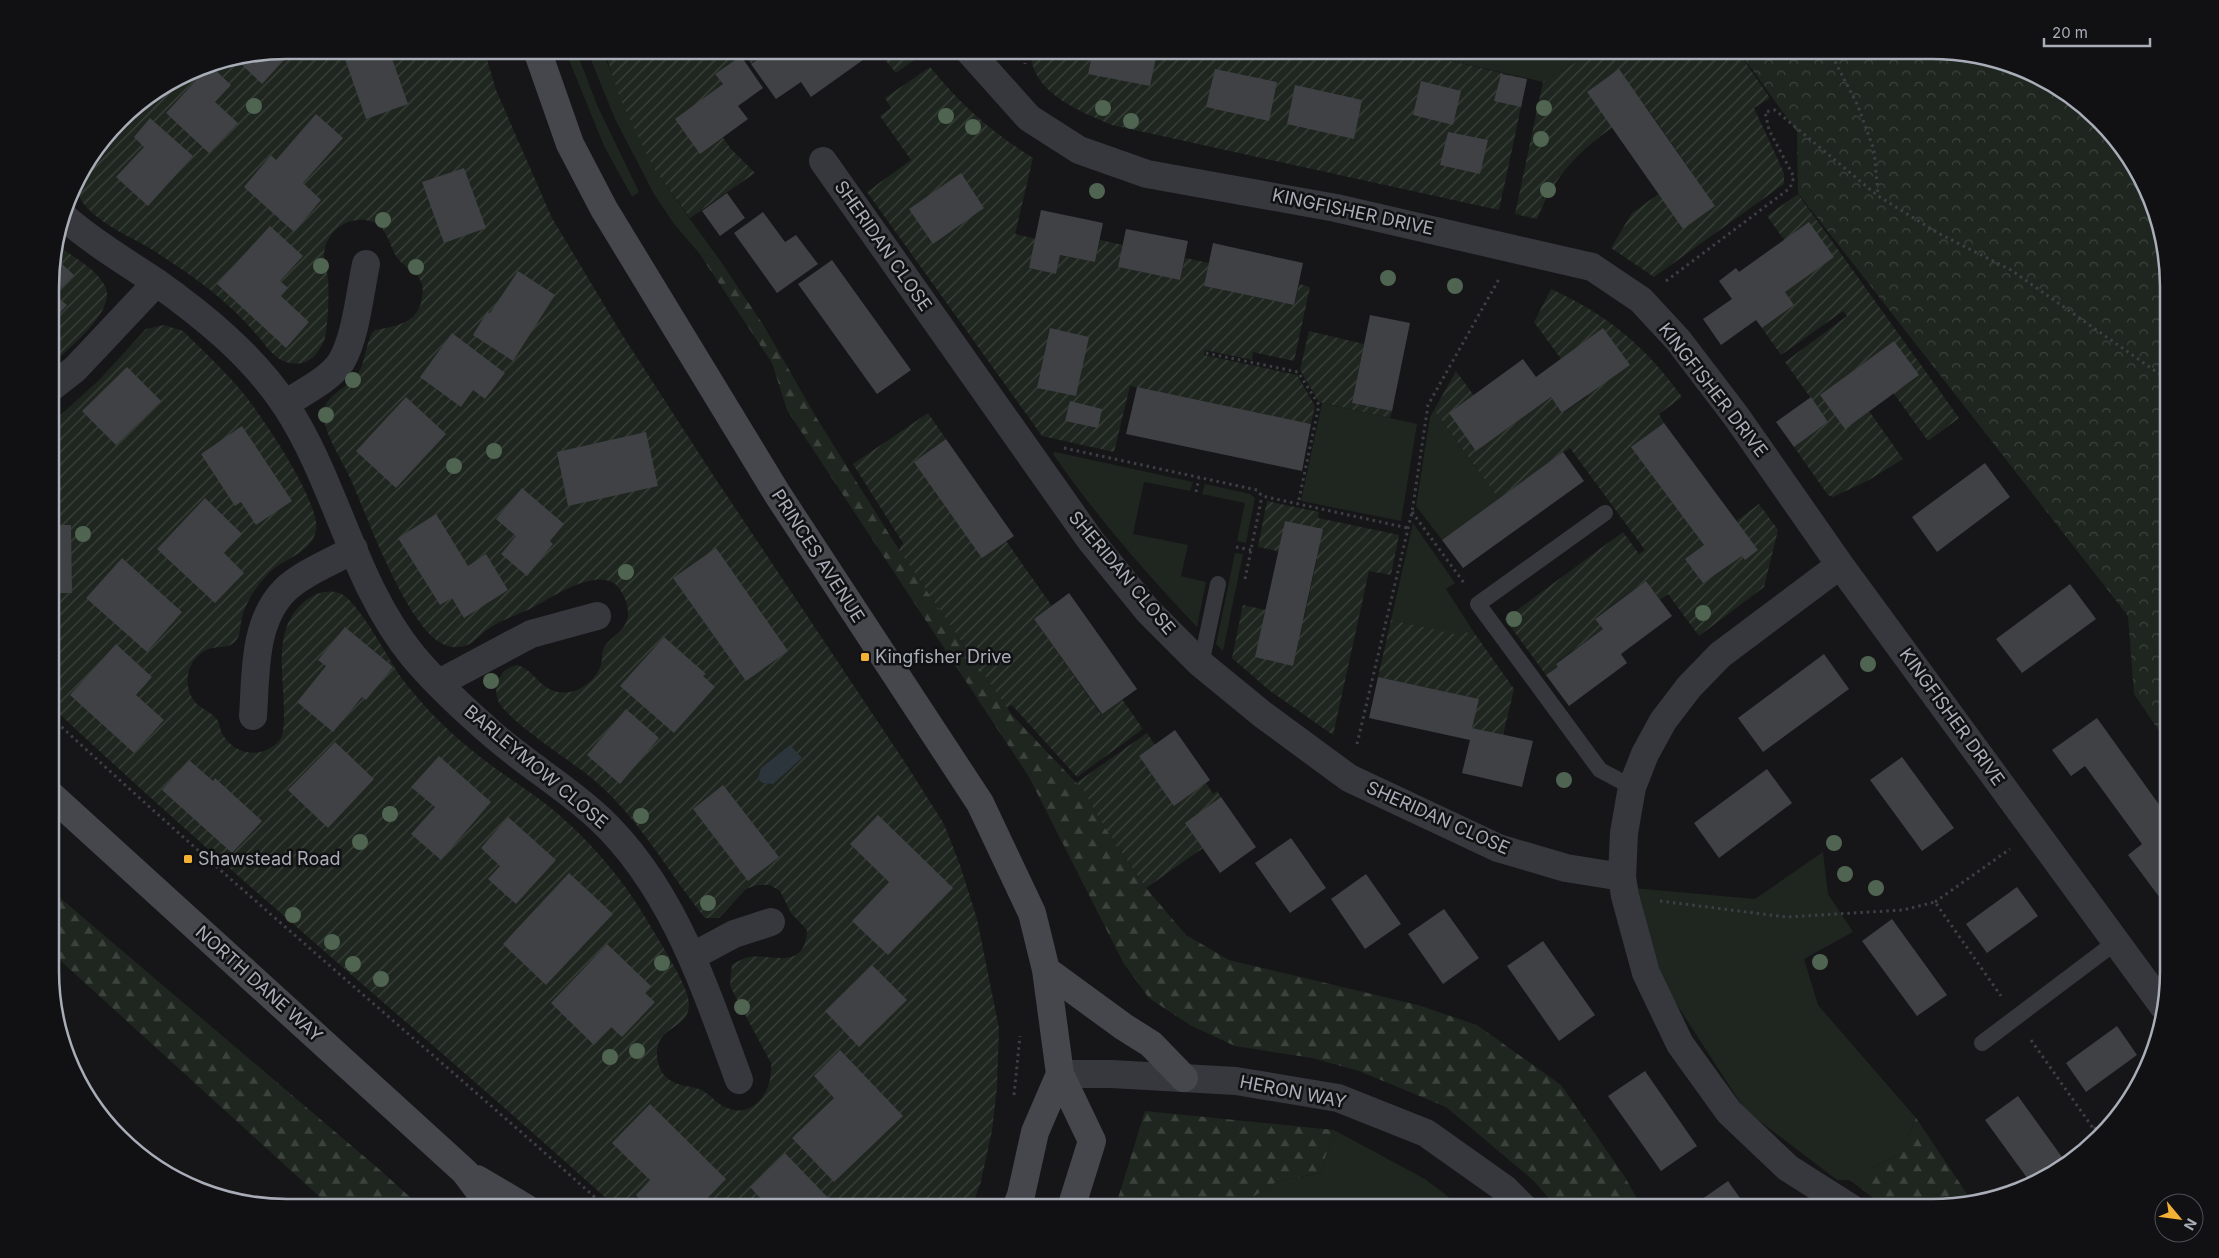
<svg xmlns="http://www.w3.org/2000/svg" width="2219" height="1258" font-family="Inter,sans-serif">
<style>
.grass{fill:#1e261f}
.forest{fill:url(#forest-firs)}
.park{fill:url(#park-crowns)}
.garden{fill:url(#garden-furrows)}
.water{fill:#2c353c}
.building{fill:#404145}
.lines{fill:none;stroke-linecap:round;stroke-linejoin:round}
.path{stroke:#3d3f44;stroke-width:3;stroke-dasharray:2.5 4;stroke-linecap:butt}
.lane{stroke:#37383d;stroke-width:16}
.street{stroke:#37383d;stroke-width:28}
.secondary{stroke:#45474d;stroke-width:28}
.tree{fill:#506452}
.poi-dot{fill:#f2b134;stroke:#111113;stroke-width:2}
.labels{text-anchor:middle;stroke-width:5;stroke-linejoin:round;paint-order:stroke}
.street-label{font-size:18px;fill:#a8adb8;stroke:#111113}
.poi-label{font-size:18px;fill:#a8adb8;stroke:#111113;text-anchor:start}
.rim{fill:none;stroke:#a8adb8;stroke-width:2.5}
</style>
<defs>
<pattern id="forest-firs" width="22" height="20" patternUnits="userSpaceOnUse" patternTransform="scale(1.25)"><rect width="22" height="20" fill="#1e261f"/><path d="M5 1l3.5 6h-7zM16 11l3.5 6h-7z" fill="#3c433d"/></pattern>
<pattern id="park-crowns" width="20" height="18" patternUnits="userSpaceOnUse" patternTransform="scale(1.25)"><rect width="20" height="18" fill="#1e261f"/><path d="M2 6a3 3 0 1 1 6 0M12 15a3 3 0 1 1 6 0" fill="none" stroke="#3c433d"/></pattern>
<pattern id="garden-furrows" width="10" height="10" patternUnits="userSpaceOnUse" patternTransform="scale(1.25)"><rect width="10" height="10" fill="#1e261f"/><path d="M-1 1l2-2M0 10L10 0M9 11l2-2" fill="none" stroke="#3c433d"/></pattern>
</defs>
<rect width="100%" height="100%" fill="#161618"/>
<path class="grass" d="M565,50H576L597,105L639,192L632,197L604,146Z
M587,50H604L605,58L654,169L719,259L699,253L674,224L654,194L615,119Z
M1405,50H1597L1543,82Z
M1322,403L1417,424L1401,521L1301,501Z
M1434,410L1499,499L1442,540L1416,506L1430,417Z
M1055,452L1193,482L1190,491L1144,482L1133,534L1188,545L1181,576L1206,582L1197,627C1145,572 1096,516 1053,454Z
M1205,484L1250,494L1255,498L1246,543L1237,541L1245,503L1202,494Z
M1413,523L1455,583L1446,589L1475,634L1465,632L1464,637L1391,620Z
M1235,553L1243,554L1223,651L1216,644Z
M1823,852L1828,894L1853,932L1804,959L1818,1005L1916,1118L1901,1153L1850,1180H1837L1745,1110L1666,988L1633,888L1755,899Z
M1334,1130L1425,1179L1463,1208H1236L1276,1182L1320,1173Z"/>
<path class="forest" d="M699,253L719,259L764,326L816,417L899,550L1012,715L1084,791L1100,820L1146,888L1186,935L1229,960L1418,1005L1477,1025L1561,1085L1625,1177L1642,1208H1557L1534,1181L1446,1107L1359,1071L1312,1058L1235,1046L1190,1025L1149,998L1124,964L1029,777L787,410L772,363Z
M52,891L380,1170L422,1208H332L52,953Z
M1145,1111L1334,1130L1320,1173L1276,1182L1236,1208H1115Z
M1916,1118L1971,1200L1947,1208H1886L1850,1180L1901,1153Z"/>
<path class="park" d="M1738,50H1932L1994,58L2050,82L2129,156L2157,211L2168,271V744L2134,694L2128,616L1798,193L1797,132Z"/>
<path class="garden" d="M287,50H484L496,90L552,218L621,333L713,475L904,761L944,824L960,865L977,919L999,1028L997,1087L992,1131L980,1185L971,1208H617C430,1039 235,879 52,707V423L99,380L146,329L164,325L183,331C203,351 225,371 243,393C262,416 321,503 316,530C312,553 286,557 271,571C258,584 247,599 242,617C240,624 241,633 237,639C231,649 218,646 209,649C188,657 181,683 194,701C200,709 213,712 218,721C220,725 220,731 223,735C233,752 254,758 270,748C277,744 282,740 283,731C289,687 265,629 309,598C318,592 328,590 339,593C357,598 390,662 403,680C409,688 416,696 423,704C453,738 488,764 525,789C576,823 621,874 651,927C661,944 689,987 689,1004C689,1030 657,1025 657,1053C657,1060 659,1069 664,1075C673,1086 687,1085 699,1089C710,1093 715,1103 725,1107C754,1121 774,1089 771,1063L734,994L730,985L732,965C738,961 743,958 750,957C774,954 805,971 807,930L791,913L780,891L770,885H757L746,889L719,918H705C667,871 640,819 593,779C573,762 505,720 498,700C492,684 502,668 517,665C531,669 534,679 546,687C566,701 593,687 601,665C602,661 602,655 603,650C609,636 627,633 628,614C628,606 626,600 622,593C606,560 553,597 532,608C517,615 501,620 488,629C481,634 475,642 467,645C460,648 452,648 445,645C408,631 367,516 351,480C343,461 321,430 324,410C326,395 348,387 357,375C366,362 365,346 372,333L375,330C397,326 419,323 422,297C424,289 422,281 417,275C412,270 405,267 400,261C387,247 390,223 365,220C344,218 326,233 324,254C324,261 326,266 327,273C330,284 328,325 325,337C324,343 320,348 317,353C310,362 301,365 290,363C274,360 266,345 256,334C226,298 187,272 148,247C123,233 77,214 75,182L130,109L196,68Z
M604,50H737L741,56L715,74L723,84L698,103L731,149L755,173L690,218L654,169L621,101Z
M742,50H772L751,64Z
M877,50H921L924,53L896,73Z
M1031,50H1405L1527,79L1499,210L1112,125C1080,111 1029,92 1031,50Z
M1597,50H1737L1770,98L1754,108L1784,173V184L1654,277L1611,248L1632,213L1691,171L1645,105C1595,139 1560,161 1537,219L1515,214L1543,82Z
M930,67C961,105 991,132 1033,158L1015,234L1036,239L1029,268L1056,274L1060,255L1095,262L1100,240L1123,245L1118,267L1180,280L1185,258L1209,263L1205,286L1294,305L1299,284L1310,287L1294,361L1253,352L1252,360L1205,350L1204,355L1297,375L1315,406L1311,424L1130,386L1114,452L1042,436L867,192L911,160L880,116L891,108L885,98Z
M1798,194L1959,418L1928,441L1869,359L1845,377L1903,459L1869,480L1833,497L1828,495L1794,447L1828,422L1785,362L1847,316L1843,311L1781,355L1762,328L1794,305L1785,292L1809,274L1767,216Z
M56,244C71,256 96,268 105,286C118,310 67,350 52,364V256Z
M1551,289C1608,315 1645,346 1682,397L1659,414L1664,423L1632,447L1704,545L1759,504L1778,530L1764,587L1699,636L1668,594L1660,600L1646,581L1595,618L1603,629L1556,663L1558,667L1546,675L1505,619L1623,532L1639,554L1645,550L1570,448L1499,499L1434,410L1456,371L1501,433L1551,397L1563,413L1588,396L1534,322Z
M1309,331L1364,344L1352,403L1392,411L1390,418L1319,402L1300,370Z
M928,413L946,439L914,462L1006,541L1052,606L1034,619L1101,714L1122,699L1143,729L1077,777L1012,705L1007,708L899,550L903,543L853,464Z
M1267,501L1319,512L1318,518L1399,535L1391,575L1369,571L1333,735L1269,690L1232,658L1243,605L1304,618L1317,559L1258,547Z
M1391,620L1463,636L1465,632L1475,634L1514,689L1503,735L1472,728L1478,699L1378,677Z
M1147,733L1155,745L1139,756L1174,805L1206,783L1213,794L1217,791L1221,797L1186,823L1203,848L1146,888L1100,820L1084,791L1076,783Z"/>
<path class="water" d="M790,745L802,758L773,784L762,783L758,778L761,768Z"/>
<path class="building" d="M287,50H293L262,84L237,60Z
M369,50H389L408,104L366,119L345,59Z
M772,50H877L811,97L801,82L776,99L751,64Z
M1093,50H1142L1157,53L1150,86L1088,74Z
M741,56L763,88L738,106L748,119L700,154L675,119L723,84L715,74Z
M210,65L231,85L215,102L238,123L209,153L166,113Z
M1215,69L1277,82L1269,121L1206,107Z
M1619,69L1715,206L1683,229L1587,92Z
M1501,74L1527,79L1521,107L1494,101Z
M1421,81L1461,91L1453,125L1413,115Z
M1295,85L1362,100L1354,139L1287,124Z
M316,114L343,138L303,183L321,200L294,232L244,187L271,155L276,160Z
M150,118L193,156L148,206L116,177L144,147L134,137Z
M1448,132L1488,140L1480,174L1440,165Z
M464,168L486,228L444,243L422,182Z
M961,173L984,208L933,244L909,209Z
M727,193L745,218L720,236L702,211Z
M1041,210L1103,223L1095,262L1060,255L1056,274L1029,268Z
M763,212L785,242L796,235L818,264L777,293L734,233Z
M1809,222L1834,257L1785,292L1794,305L1762,328L1756,320L1721,345L1703,319L1732,299L1719,281L1736,268L1739,272Z
M270,226L303,256L280,281L288,288L281,296L309,322L286,348L217,284Z
M1126,229L1188,241L1180,280L1118,267Z
M1213,243L1303,263L1294,305L1204,286Z
M52,255L74,275L55,295L67,305L52,321Z
M832,260L911,370L877,394L798,284Z
M518,271L555,295L513,361L473,335L487,312L490,313Z
M1370,315L1410,323L1392,411L1352,403Z
M1050,328L1089,337L1076,396L1037,388Z
M1603,328L1630,365L1562,413L1551,397L1476,451L1449,413L1523,359L1536,377Z
M452,333L505,373L485,399L473,390L461,407L420,377Z
M1894,341L1919,375L1845,429L1820,395Z
M127,367L161,401L116,445L82,411Z
M1137,387L1311,424L1302,471L1126,434Z
M406,397L446,434L396,488L356,451Z
M1811,397L1828,422L1794,447L1776,422Z
M1070,401L1102,409L1098,428L1065,421Z
M1664,423L1758,550L1745,560L1742,556L1703,583L1685,559L1704,545L1631,447Z
M242,426L292,501L256,525L241,502L235,506L201,454Z
M646,432L658,486L568,506L557,452Z
M946,439L1014,536L982,558L914,462Z
M1563,452L1584,481L1463,568L1442,540Z
M1985,463L2010,497L1937,552L1912,517Z
M522,488L564,524L550,541L553,544L527,576L501,554L516,536L496,519Z
M205,498L242,534L224,553L244,573L215,603L157,549Z
M436,514L468,566L486,554L508,590L464,618L452,598L440,605L398,538Z
M1285,521L1323,529L1293,666L1255,657Z
M52,525H71L72,593H52Z
M716,548L788,651L746,681L673,578Z
M122,558L182,612L147,652L86,598Z
M1646,581L1672,616L1621,654L1627,663L1569,706L1546,675L1558,667L1556,664L1603,629L1595,619Z
M2070,584L2096,619L2022,673L1996,639Z
M1069,593L1137,689L1102,714L1034,619Z
M345,627L393,667L366,700L362,697L333,732L297,702L326,666L318,660Z
M664,637L706,674L703,676L715,687L674,733L620,686Z
M116,644L152,677L136,695L164,720L134,753L70,695Z
M1824,654L1849,689L1763,752L1738,718Z
M1378,677L1479,699L1472,728L1533,741L1522,787L1462,773L1470,740L1369,718Z
M626,709L659,738L620,784L587,755Z
M2097,718L2168,817L2169,910L2128,855L2142,844L2085,766L2071,776L2052,750Z
M1175,730L1210,780L1174,806L1139,756Z
M335,742L374,779L328,828L288,790Z
M439,756L491,802L441,860L411,834L435,807L411,787Z
M1902,757L1954,828L1922,851L1870,780Z
M189,760L213,781L215,778L262,821L232,853L162,790Z
M1767,769L1792,803L1719,858L1694,823Z
M723,785L779,857L748,881L693,809Z
M1221,797L1256,847L1220,873L1185,823Z
M878,815L953,888L888,955L852,921L889,882L850,844Z
M508,817L556,860L516,904L488,879L500,866L481,848Z
M1291,838L1326,888L1290,913L1255,863Z
M569,873L613,914L546,985L503,944Z
M1366,874L1401,924L1365,949L1331,899Z
M2017,887L2038,916L1987,953L1966,924Z
M1444,909L1479,958L1443,984L1408,934Z
M1892,919L1947,995L1917,1016L1862,941Z
M1543,941L1595,1015L1559,1041L1507,966Z
M607,944L651,986L645,993L655,1002L622,1037L611,1027L594,1045L551,1003Z
M872,965L907,1000L859,1047L825,1011Z
M2117,1026L2137,1055L2086,1092L2066,1063Z
M840,1050L903,1116L834,1182L792,1138L834,1098L814,1076Z
M1645,1071L1697,1146L1661,1171L1608,1096Z
M2018,1096L2067,1164L2051,1176L2030,1182L1985,1120Z
M650,1104L726,1179L698,1208H649L636,1195L650,1180L612,1143Z
M785,1153L834,1204L830,1208H751L761,1199L750,1187Z
M1728,1181L1747,1208H1697L1695,1204Z"/>
<g class="lines">
<path class="path" d="M1024,50L1025,64
M1829,50L1858,106L1874,150L1878,194
M1666,281L1790,188L1794,177L1769,130L1765,112L1775,110L1878,196L1938,233L2011,270L2168,380
M1206,353L1298,372L1319,405L1298,504
M1064,448L1257,490L1262,496L1408,528
M1196,492L1199,478
M1412,512L1464,583
M1236,547L1251,550
M1245,579L1262,496
M52,718C233,886 423,1044 607,1208
M1357,744L1412,512L1428,405L1499,279
M1660,901L1786,917L1903,910L1935,902L2001,996
M1935,902L2010,849
M2031,1040L2100,1138
M1014,1095L1020,1036
M2094,1129L2122,1110"/>
<path class="lane" d="M1605,513L1478,604L1600,770L1632,787
M1201,664L1218,584
M1982,1043L2116,942"/>
<path class="street" d="M968,50L1029,118L1079,150L1147,174L1336,208L1592,267L1641,300L1678,340L1736,416L1840,565L2163,1006
M823,161L1091,541L1148,611L1201,664L1262,714L1349,778L1498,848L1566,868L1622,877
M64,217C93,242 124,261 156,282C204,316 253,356 286,406C337,484 353,583 413,656C438,686 469,714 498,739C531,767 568,789 600,819C673,888 705,988 739,1080
M52,387L75,369L156,283
M285,404C303,392 329,380 341,362C356,337 360,292 366,264
M1840,565L1720,655L1689,687L1663,721L1645,754L1632,787L1624,833L1622,877L1625,896L1646,973L1680,1044L1729,1112L1788,1168L1851,1208
M439,683L531,634L597,616
M253,716C256,674 253,623 284,591C300,574 334,561 354,549
M693,956L734,934L771,922
M1060,1074H1111L1236,1081L1338,1098L1426,1133L1505,1189L1524,1208"/>
<path class="secondary" d="M537,50L570,144L604,209L778,495L980,803L1032,913L1046,970L1060,1074L1092,1141L1071,1208
M52,796L465,1172L492,1208
M1046,970L1124,1027L1151,1044L1184,1078
M477,1179L526,1208
M1016,1208L1021,1195L1035,1132L1060,1074"/>
</g>
<g class="tree">
<circle cx="254" cy="106" r="8"/>
<circle cx="1103" cy="108" r="8"/>
<circle cx="1544" cy="108" r="8"/>
<circle cx="946" cy="116" r="8"/>
<circle cx="1131" cy="121" r="8"/>
<circle cx="973" cy="127" r="8"/>
<circle cx="1541" cy="139" r="8"/>
<circle cx="1548" cy="190" r="8"/>
<circle cx="1097" cy="191" r="8"/>
<circle cx="383" cy="220" r="8"/>
<circle cx="321" cy="266" r="8"/>
<circle cx="416" cy="267" r="8"/>
<circle cx="1388" cy="278" r="8"/>
<circle cx="1455" cy="286" r="8"/>
<circle cx="353" cy="380" r="8"/>
<circle cx="326" cy="415" r="8"/>
<circle cx="494" cy="451" r="8"/>
<circle cx="454" cy="466" r="8"/>
<circle cx="83" cy="534" r="8"/>
<circle cx="626" cy="572" r="8"/>
<circle cx="1703" cy="613" r="8"/>
<circle cx="1514" cy="619" r="8"/>
<circle cx="1868" cy="664" r="8"/>
<circle cx="491" cy="681" r="8"/>
<circle cx="1564" cy="780" r="8"/>
<circle cx="390" cy="814" r="8"/>
<circle cx="641" cy="816" r="8"/>
<circle cx="360" cy="842" r="8"/>
<circle cx="1834" cy="843" r="8"/>
<circle cx="1845" cy="874" r="8"/>
<circle cx="1876" cy="888" r="8"/>
<circle cx="708" cy="903" r="8"/>
<circle cx="293" cy="915" r="8"/>
<circle cx="332" cy="942" r="8"/>
<circle cx="1820" cy="962" r="8"/>
<circle cx="662" cy="963" r="8"/>
<circle cx="353" cy="964" r="8"/>
<circle cx="381" cy="979" r="8"/>
<circle cx="742" cy="1007" r="8"/>
<circle cx="637" cy="1051" r="8"/>
<circle cx="610" cy="1057" r="8"/>
</g>
<g class="poi-dot">
<rect x="860" y="652" width="10" height="10" rx="2.5"/>
<rect x="183" y="854" width="10" height="10" rx="2.5"/>
</g>
<g class="labels">
<g class="street-label">
<text transform="translate(1353 212) rotate(12)" y="6">KINGFISHER DRIVE</text>
<text transform="translate(883 246) rotate(55)" y="6">SHERIDAN CLOSE</text>
<text transform="translate(1713 390) rotate(52)" y="6">KINGFISHER DRIVE</text>
<text transform="translate(818 556) rotate(57)" y="6">PRINCES AVENUE</text>
<text transform="translate(1122 573) rotate(50)" y="6">SHERIDAN CLOSE</text>
<text transform="translate(1952 717) rotate(54)" y="6">KINGFISHER DRIVE</text>
<text transform="translate(536 767) rotate(40)" y="6">BARLEYMOW CLOSE</text>
<text transform="translate(1438 818) rotate(24)" y="6">SHERIDAN CLOSE</text>
<text transform="translate(259 984) rotate(42)" y="6">NORTH DANE WAY</text>
<text transform="translate(1293 1092) rotate(11)" y="6">HERON WAY</text>
</g>
<g class="poi-label">
<text x="875" y="663">Kingfisher Drive</text>
<text x="198" y="865">Shawstead Road</text>
</g>
</g>
<path d="M0 0H2219V1258H0ZM287 59H1932A228 228 0 0 1 2160 287V971A228 228 0 0 1 1932 1199H287A228 228 0 0 1 59 971V287A228 228 0 0 1 287 59Z" fill="#111113" fill-rule="evenodd"/>
<path class="rim" d="M287 59H1932A228 228 0 0 1 2160 287V971A228 228 0 0 1 1932 1199H287A228 228 0 0 1 59 971V287A228 228 0 0 1 287 59Z"/>
<g transform="translate(2179 1218) rotate(119)"><circle r="24" fill="#111113" stroke="#4d4f55"/>
<path d="M0-4L9 19L0 12L-9 19Z" fill="#f2b134"/>
<text y="-8" font-size="14" font-weight="bold" text-anchor="middle" fill="#a8adb8">N</text>
</g>
<path d="M2044 38v8h106v-8" fill="none" stroke="#a8adb8" stroke-width="2.5"/>
<text x="2052" y="38" font-size="15" fill="#a8adb8" stroke="#111113" stroke-width="4" paint-order="stroke">20 m</text>
</svg>
